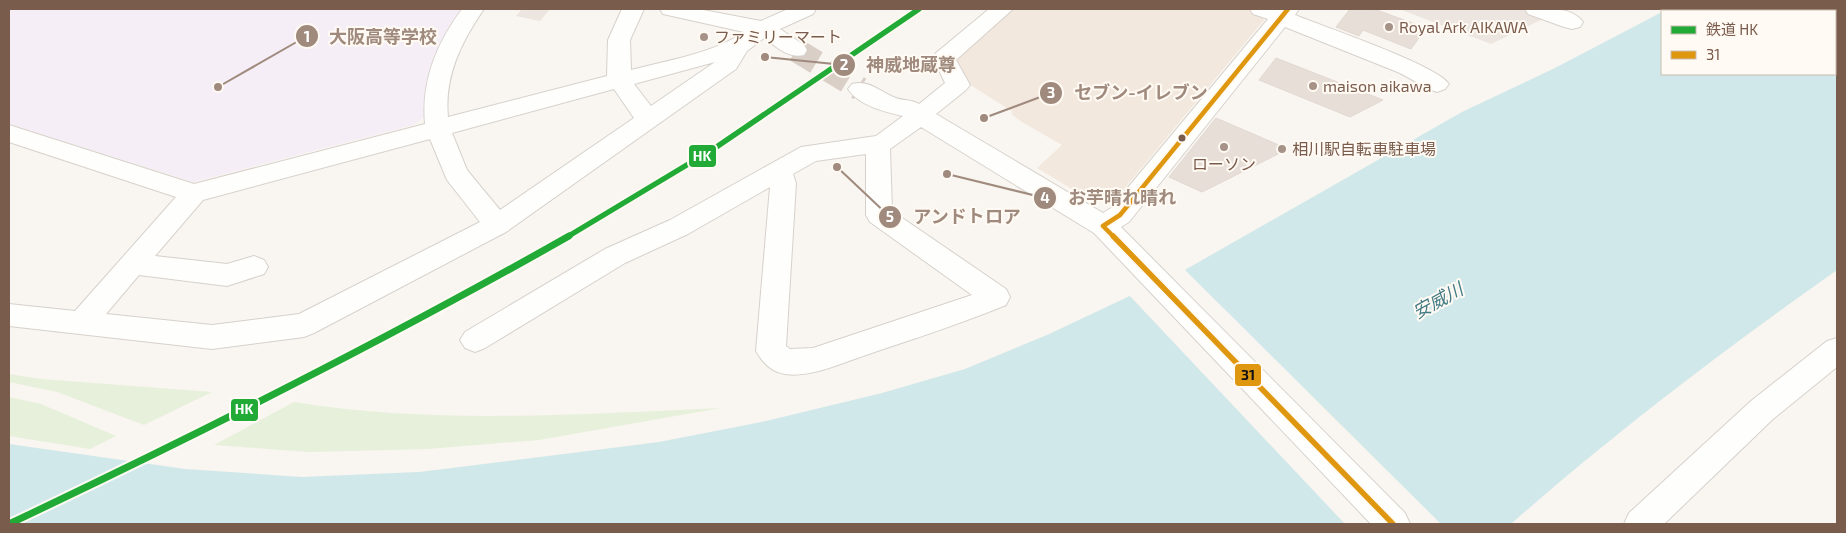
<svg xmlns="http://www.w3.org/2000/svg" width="1846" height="533" font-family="'Exo 2','Noto Sans JP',sans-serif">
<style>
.residential{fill:#f2e8de}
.industrial{fill:#ede5e0}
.education{fill:#f6eef6}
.green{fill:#e7f0db}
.water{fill:#d0e8ea}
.pier{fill:#f9f5f0}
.building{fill:#e6ded7;stroke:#e2d8d2}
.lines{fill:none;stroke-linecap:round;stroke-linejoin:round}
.minor-tunnel{stroke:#d9cfc7;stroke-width:24;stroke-dasharray:24 12;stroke-linecap:butt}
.minor-casing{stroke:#d7d1cb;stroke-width:2}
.minor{fill:#fefefd;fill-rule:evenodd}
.bus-1-far1-casing{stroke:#fffaf3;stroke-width:8}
.bus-1-casing{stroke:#fffaf3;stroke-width:9}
.bus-1-far1{stroke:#de970f;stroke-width:4.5}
.bus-1{stroke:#de970f;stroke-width:5.5}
.rail-1-far1-casing{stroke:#fffaf3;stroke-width:9}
.rail-1-casing{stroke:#fffaf3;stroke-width:11}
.rail-1-far1{stroke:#21ab36;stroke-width:5.5}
.rail-1{stroke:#21ab36;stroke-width:7}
.poi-dot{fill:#a69286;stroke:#fffaf3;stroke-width:2}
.bus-dot{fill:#7a5c4d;stroke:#fffaf3;stroke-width:2}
.labels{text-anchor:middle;stroke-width:4;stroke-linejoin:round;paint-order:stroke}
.poi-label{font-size:16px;fill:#7a5c4d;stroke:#fffaf3;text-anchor:start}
.water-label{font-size:18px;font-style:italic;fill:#437c86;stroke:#fffaf3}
.leader{fill:none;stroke:#9f8a7d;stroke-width:2}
.callout-dot{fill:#9f8a7d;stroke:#fffaf3;stroke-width:2}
.mark-label{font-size:15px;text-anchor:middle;font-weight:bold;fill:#fff}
.callout-label{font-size:18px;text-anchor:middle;font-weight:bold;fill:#9f8a7d;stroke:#fffaf3;stroke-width:4;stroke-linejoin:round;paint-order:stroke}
.line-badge{stroke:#fffaf3;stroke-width:2}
.badge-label{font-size:14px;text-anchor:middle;font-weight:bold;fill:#fff}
.pale-badge-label{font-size:14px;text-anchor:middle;font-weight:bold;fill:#111}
</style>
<rect width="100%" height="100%" fill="#f9f5f0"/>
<path class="residential" d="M1013,9H1248L1259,13L1264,20L1119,195L1087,198L1037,168L1062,145L1022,122L1011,114L1013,112L969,84L954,57Z"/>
<path class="industrial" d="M522,9H550L540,21L516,16Z
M1399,9H1526L1547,17L1491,44Z"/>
<path class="education" d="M9,9H464L449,29L430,70L426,116L413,125L193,182L9,124Z"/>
<path class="green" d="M9,374L41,379L212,392L144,425L57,392L9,382Z
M9,397L41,404L116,436L90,449L9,436Z
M294,402C436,425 579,414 721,408L539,440L428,449L309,452L214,445Z"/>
<path class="water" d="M1668,9H1837V270C1725,349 1614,433 1511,524H9V444L185,469L302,477L419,472L659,442L766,421L882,393L965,369L1047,335L1183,271L1462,112L1555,68L1662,12V74H1835V11H1663Z"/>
<path class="pier" d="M1183,268L1441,524H1345L1128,294Z"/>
<path class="building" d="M1350,9H1374L1426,28L1411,49L1363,30L1359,36L1336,27Z
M1276,58L1383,100L1350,117L1259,80Z
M1216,118L1288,149L1202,192L1169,177Z"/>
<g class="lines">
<path class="minor-tunnel" d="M796,50L860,89"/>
<defs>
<path id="minor" d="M462,9H484C461,42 444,77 448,117L607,76L608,40L622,9H644L630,40L631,70C668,60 712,54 744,32L663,14L660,9H698L761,21L788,9H816L813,14L780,29L804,45L807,50L804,55C788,59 777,47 764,38L747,51L736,69L506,232L314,333L304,337L212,349L9,326V304L75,311L176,197L9,142V125L194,184L425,124C421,80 437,43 462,9ZM715,62L651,106L634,84ZM614,89L634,118L500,210L467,170L452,133ZM430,139L447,180L480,222L299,314L212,325L106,314L139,275L227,286L264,274L268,267L264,260L254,256L227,264L155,256L203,200Z
M989,9H1013L956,60L970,85L966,90L936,114L1103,213L1111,208L1268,19L1253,14L1250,9H1299L1295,15C1322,26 1437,65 1449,84L1445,89L1437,92L1429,89L1400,73L1285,27L1129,222L1121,227L1405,513L1410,524H1371L1094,233L921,127L890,149L892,211L1006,289L1010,297L1006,305C960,324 913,339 866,355C841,363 811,378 785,374C772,372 762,362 756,351L770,187L688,234L625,263L485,348L475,352L465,348L460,340L465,332L605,249L670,220L801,147L876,136L903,116C886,112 859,106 848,89L852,84C869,79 880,92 896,98C903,101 911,99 919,104L945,83L933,58L936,53ZM866,154V215L870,222L972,295L813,348L790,349L786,346L796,183L793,174L816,161Z
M1525,9C1542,8 1572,6 1583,22L1580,27L1572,29L1564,27L1528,14Z
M1837,338V367L1773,419L1664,524H1624L1629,513L1751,401L1827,341Z"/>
</defs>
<use href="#minor" class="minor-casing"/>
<use href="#minor" class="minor"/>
<defs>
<path id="bus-1-far1" d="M1103,226L1114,237
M1103,226L1120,215L1288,9"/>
<path id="bus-1" d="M1113,236L1393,524"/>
</defs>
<use href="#bus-1-far1" class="bus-1-far1-casing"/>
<use href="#bus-1" class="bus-1-casing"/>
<use href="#bus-1-far1" class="bus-1-far1"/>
<use href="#bus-1" class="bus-1"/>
<defs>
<path id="rail-1-far1" d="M567,237L715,148L919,9"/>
<path id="rail-1" d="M9,524C199,434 386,340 569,236"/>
</defs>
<use href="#rail-1-far1" class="rail-1-far1-casing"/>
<use href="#rail-1" class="rail-1-casing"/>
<use href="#rail-1-far1" class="rail-1-far1"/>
<use href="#rail-1" class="rail-1"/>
</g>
<g class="poi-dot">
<circle cx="1389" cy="27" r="5"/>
<circle cx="704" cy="37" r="5"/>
<circle cx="1313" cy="86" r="5"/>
<circle cx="1224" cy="147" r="5"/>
<circle cx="1282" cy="149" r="5"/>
</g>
<circle class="bus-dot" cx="1182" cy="138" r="4.5"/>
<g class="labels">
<g class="poi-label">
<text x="1399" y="33">Royal Ark AIKAWA</text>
<text x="714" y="43">ファミリーマート</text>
<text x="1323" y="92">maison aikawa</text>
<text x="1292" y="155">相川駅自転車駐車場</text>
<text x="1224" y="170" text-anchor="middle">ローソン</text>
</g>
<g class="water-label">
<text transform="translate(1438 301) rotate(-29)" y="6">安威川</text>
</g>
</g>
<path class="leader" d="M218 87L307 36M765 57L844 65M984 118L1051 93M947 174L1045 198M837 167L890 217"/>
<g class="callout-dot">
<circle cx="218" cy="87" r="5"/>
<circle cx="765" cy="57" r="5"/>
<circle cx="984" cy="118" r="5"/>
<circle cx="947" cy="174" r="5"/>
<circle cx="837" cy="167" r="5"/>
<circle cx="307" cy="36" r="12"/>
<circle cx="844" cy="65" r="12"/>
<circle cx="1051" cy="93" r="12"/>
<circle cx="1045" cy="198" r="12"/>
<circle cx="890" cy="217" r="12"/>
</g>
<g class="mark-label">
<text x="307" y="42">1</text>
<text x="844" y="70">2</text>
<text x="1051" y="98">3</text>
<text x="1045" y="203">4</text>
<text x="890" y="222">5</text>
</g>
<g class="callout-label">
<text x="383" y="43">大阪高等学校</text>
<text x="911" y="71">神威地蔵尊</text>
<text x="1141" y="99">セブン-イレブン</text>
<text x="1122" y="204">お芋晴れ晴れ</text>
<text x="967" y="223">アンドトロア</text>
</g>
<g class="line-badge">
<rect x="688" y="144" width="29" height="24" rx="5" fill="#21ab36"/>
<rect x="1234" y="363" width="28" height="24" rx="5" fill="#de970f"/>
<rect x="230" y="398" width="29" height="24" rx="5" fill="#21ab36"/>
</g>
<g class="badge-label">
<text x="702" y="161">HK</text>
<text x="244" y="414">HK</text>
</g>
<g class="pale-badge-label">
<text x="1248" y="380">31</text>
</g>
<rect width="1846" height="533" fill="none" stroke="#7a5c4d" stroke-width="20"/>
<rect x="1661" y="10" width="175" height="65" fill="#fffaf3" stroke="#cabbb1"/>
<rect x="1671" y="26" width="25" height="8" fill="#21ab36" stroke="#cabbb1"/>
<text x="1706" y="35" font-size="15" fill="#7a5c4d">鉄道 HK</text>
<rect x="1671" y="51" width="25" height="8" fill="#de970f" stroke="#cabbb1"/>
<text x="1706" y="60" font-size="15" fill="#7a5c4d">31</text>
</svg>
